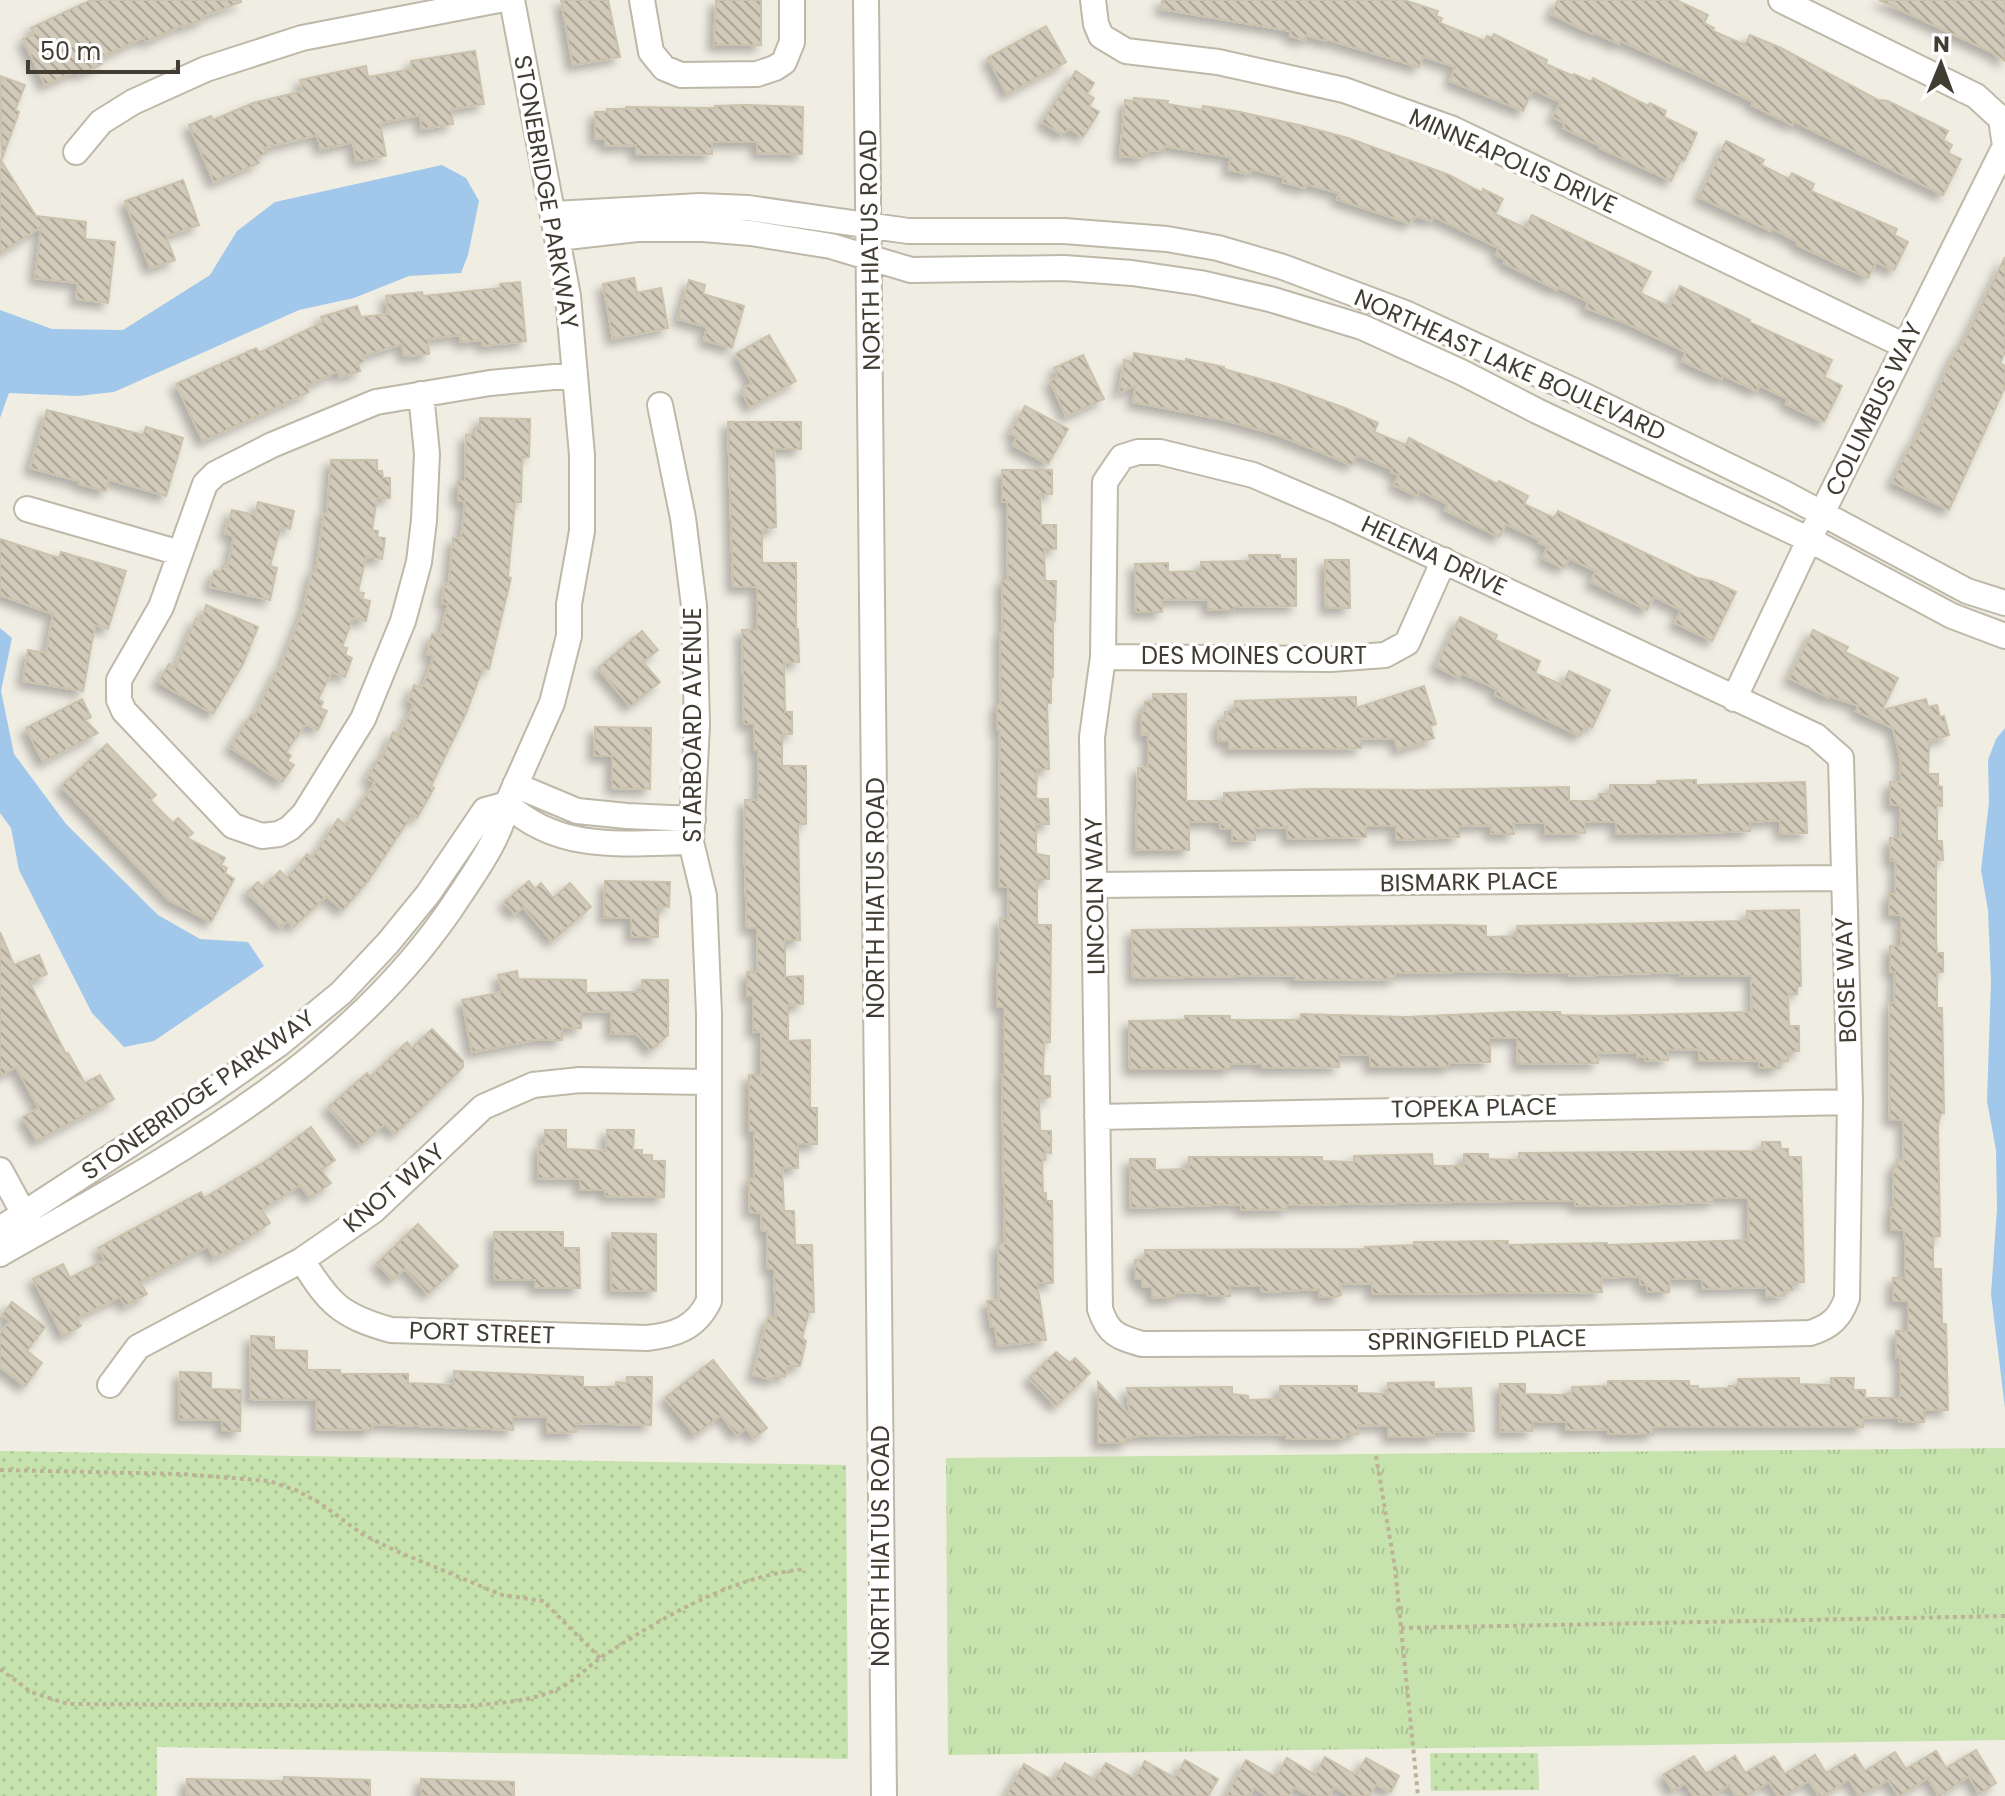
<svg xmlns="http://www.w3.org/2000/svg" width="2005" height="1796" font-family="Poppins,sans-serif">
<style>
.grass{fill:url(#grass-tufts)}
.park{fill:url(#park-dots)}
.water{fill:#a1c7eb}
.building{fill:url(#building-back-hatch);stroke:#cbc2ad;stroke-width:2;filter:url(#shadow)}
.lines{fill:none;stroke-linecap:round;stroke-linejoin:round}
.minor-casing{stroke:#beb8a9;stroke-width:28}
.path{stroke:#bcb298;stroke-width:4;stroke-dasharray:4 4;stroke-linecap:butt}
.minor{stroke:#fff;stroke-width:24}
.labels{text-anchor:middle;stroke-width:7;stroke-linejoin:round;paint-order:stroke}
.street-label{font-size:24px;fill:#413d33;stroke:#fff}
</style>
<defs>
<pattern id="grass-tufts" width="24" height="20" patternUnits="userSpaceOnUse" patternTransform="scale(2)"><rect width="24" height="20" fill="#c7e3ad"/><path d="M3 7l-1-3M5 7V3M7 7l1-3M15 17l-1-3M17 17v-4M19 17l1-3" fill="none" stroke="#acc495"/></pattern>
<pattern id="park-dots" width="8" height="8" patternUnits="userSpaceOnUse" patternTransform="scale(2)"><rect width="8" height="8" fill="#c7e3ad"/><path d="M2 2h.1M6 6h.1" fill="none" stroke="#acc495" stroke-width="1.8" stroke-linecap="round"/></pattern>
<pattern id="building-back-hatch" width="6" height="6" patternUnits="userSpaceOnUse" patternTransform="scale(2)"><rect width="6" height="6" fill="#d1c9b9"/><path d="M-1 5l2 2M0 0l6 6M5-1l2 2" fill="none" stroke="#aba497"/></pattern>
<filter id="shadow"><feDropShadow dx="-6" dy="6" stdDeviation="4" flood-color="#0004"/></filter>
</defs>
<rect width="100%" height="100%" fill="#f0ede3"/>
<path class="grass" d="M2005,1448V1740L948,1755L946,1458Z"/>
<path class="park" d="M0,1451L846,1465L848,1759L157,1747V1796H0Z
M1430,1753H1538L1539,1790L1431,1791Z"/>
<path class="water" d="M442,165L466,178L479,201L468,255L461,273L409,276L354,298L299,310L114,392L78,396L9,393L0,418V310L52,329L123,330L210,275L237,231L275,202Z
M0,628L12,638L1,691L14,754L66,824L158,915L200,939L248,942L264,966L154,1041L124,1047L92,1013L19,870L11,828L0,813Z
M2005,728V1408L1991,1294L1997,1209L1996,1150L1987,1101L1991,981L1988,910L1981,870L1989,802L1988,760L1996,739Z"/>
<path class="building" d="M91,0H241V2L203,16L204,19L183,27L182,25L146,42L144,37L99,58L102,64L80,74L78,70L45,85L23,39L34,34L31,28Z
M561,0H608L620,57L573,65Z
M716,0H761V45H714Z
M1162,0H1404L1438,11L1436,16L1442,18L1440,23L1485,41L1487,36L1492,38L1494,34L1547,60L1546,64L1573,76L1574,74L1591,82L1593,78L1648,106L1650,103L1666,111L1664,117L1697,133L1684,161L1681,160L1671,181L1600,148L1601,146L1563,128L1565,123L1553,117L1561,102L1533,89L1523,111L1450,81L1455,67L1423,56L1419,67L1326,39V41L1306,35L1305,40L1290,36L1291,31L1161,9Z
M1558,0H1676L1708,15L1704,23L1714,28L1713,31L1745,45L1750,35L1781,48L1878,100L1888,101L1948,131L1943,140L1952,145L1948,153L1961,159L1943,195L1794,121L1792,125L1752,105L1754,102L1693,73L1621,41L1619,44L1593,32L1592,34L1551,14Z
M1879,0H2005V61L1992,52Z
M1046,26L1066,62L1007,94L988,58Z
M475,51L484,104L451,109L453,124L422,129L420,115L380,123L386,156L356,161L353,142L321,149L317,135L264,148L267,153L256,157L259,163L214,182L189,125L211,116L213,120L253,103L303,91L300,80L366,66L368,77L412,69L411,61Z
M1076,71L1094,83L1087,94L1094,98L1089,106L1099,112L1083,137L1070,129L1061,134L1042,122Z
M0,76L25,85L15,110L19,112L2,159Z
M1134,98L1168,101L1167,104L1202,110L1203,106L1240,112L1303,126L1348,138L1449,175L1482,193L1483,189L1503,199L1495,214L1525,228L1532,215L1651,272L1640,293L1670,307L1680,286L1750,320L1749,322L1832,360L1824,377L1842,386L1824,422L1786,404L1788,399L1759,385L1757,391L1723,375L1721,379L1682,361L1686,352L1626,323L1586,308L1589,302L1559,287L1557,290L1504,263L1506,260L1496,255L1499,248L1433,216L1431,221L1416,216L1409,223L1337,199L1339,193L1306,184L1305,188L1283,182L1284,177L1251,169L1250,174L1228,170L1231,157L1164,146L1163,151L1148,150V154H1143V158L1120,156L1125,100L1134,101Z
M746,105L803,107L802,154L757,153V142H712V154L636,155V145L605,146V138L595,139V112H607V109H626V107L716,108L715,106Z
M1726,141L1764,160L1761,165L1789,179L1792,173L1814,184L1811,191L1897,229L1894,235L1908,242L1894,270L1876,262L1868,278L1797,245L1798,242L1772,228L1771,231L1699,197Z
M0,159L36,216L86,222L85,239L115,242L108,303L76,299L78,283L35,278L41,227L0,253Z
M183,180L199,225L166,236L175,260L150,268L125,201Z
M2005,257V352L2000,363L2005,366V387L1949,510L1892,482L1912,442L1914,443L1950,363L1960,344L1962,345Z
M634,278L637,293L661,288L668,328L613,339L603,284Z
M689,280L705,285L703,294L744,306L732,348L704,340L707,327L678,319Z
M520,282L526,341L483,346L482,340L460,342V335L428,339L429,354L404,356L402,344L362,356L364,361L358,364L360,371L340,377L338,371L306,386L309,392L203,441L176,384L256,348L259,353L323,322L321,317L357,306L361,317L388,314L386,296L422,292L423,296L501,288L500,284Z
M769,335L796,381L750,407L741,390L752,383L736,354Z
M1134,353L1186,362V359L1224,367V369L1281,385L1345,408L1378,423L1374,432L1406,445L1409,438L1497,484L1499,481L1528,496L1524,504L1554,518L1558,511L1697,578L1712,581L1736,592L1712,641L1675,623L1681,610L1654,596L1647,610L1591,582L1596,571L1569,558L1564,568L1542,558L1548,547L1539,542L1540,540L1506,524L1499,537L1445,510L1448,504L1420,490L1417,496L1394,485L1399,475L1391,472L1392,469L1357,455L1352,465L1278,435L1225,420L1133,402L1136,385L1119,393L1124,360L1133,362Z
M1083,355L1104,399L1066,416L1050,381L1058,377L1054,368Z
M1025,406L1068,429L1048,464L1013,445L1017,437L1010,433Z
M47,410L143,435L146,427L183,438L166,496L108,479L106,491L79,484V481L30,468Z
M480,418L530,419L529,457H522L521,502H515L508,577L511,578L489,669L483,668L466,713L431,786L434,788L417,818L412,815L368,881L343,910L326,896L294,927L287,921L281,927L247,892L258,882L263,887L280,871L287,878L307,854L312,858L338,819L346,825L375,783L367,778L380,756L382,757L393,732L399,735L414,704L408,701L414,685L422,688L434,656L427,654L432,634L440,636L448,604L442,603L445,583L449,584L453,538L461,539L465,501H458V481H465L466,435H474V429H480Z
M728,422H801V449H774L776,527L762,530V563H796V629H798L799,662L784,663L785,712H792V734H782V766H806V824H798L800,940H785V977L803,976V1004L788,1005V1041L810,1040V1108H817V1144H798V1168H782L784,1211H794L795,1245H812L814,1312H809L802,1338L806,1341L800,1366H788L785,1377L775,1375L773,1380L753,1375L768,1317L776,1319L774,1269H768L767,1231H762L761,1212L750,1213L749,1179H754V1131H749V1075H761V1031L753,1032V996H747V972H758L757,928H747L744,837L745,800H758V750H754V724H744L742,630H757V587H733Z
M331,460H377V471H382L383,478H390V498H377L372,530L378,531L377,537L385,538L382,559L366,557L358,592L364,593L362,599L370,601L366,621L353,618L342,647L347,648L345,655L352,658L345,677L332,672L318,699L323,702L320,708L327,711L318,730L306,724L286,752L291,756L287,761L294,765L282,782L230,747L251,715L254,717L278,668L280,669L304,607L312,571L316,572L324,513H327Z
M1002,470H1052V494H1040L1041,525H1056V549H1044L1045,581H1056L1055,621H1053V677H1051V703H1047L1049,769H1037L1036,799H1048L1049,824H1036V854L1049,856V879H1037V925H1051L1050,1042L1044,1043L1043,1076H1050V1097L1039,1099L1040,1131H1051V1153L1045,1152V1160L1042,1161L1043,1194L1046,1193V1201H1052L1053,1283H1037L1046,1340L998,1346L995,1327H991L987,1301L999,1300L998,1244H1005L1002,1075H1004V1007H997V963H999L1000,919H1009L1008,887H999L1000,730H997V704H1001L1000,633H1003L1002,580H1008L1007,502H1002Z
M258,502L294,511L290,529L281,526L270,566L277,568L270,600L210,587L214,571L221,572L222,566L228,567L234,536L225,533L232,510L255,515Z
M0,539L59,558L61,552L126,571L108,629L95,625L83,691L23,681L28,650L46,653L53,614L0,595Z
M1249,555H1280V559H1296V606L1234,607V610H1208V599L1162,600V612H1136L1135,564L1168,563V572L1201,571V562L1250,561Z
M1325,560H1349L1350,608H1326Z
M206,605L258,627L243,664L213,714L158,682L169,664L175,668L196,618L202,621Z
M1460,617L1497,635L1495,640L1540,661L1535,673L1562,685L1569,671L1610,690L1592,728L1586,725L1580,736L1495,695L1497,689L1462,673L1459,678L1436,666Z
M1813,630L1848,647L1845,652L1898,678L1882,710L1926,699L1928,707L1937,705L1940,717L1944,716L1949,735L1929,741L1928,774H1938V786L1942,787V806L1937,805V841H1942L1943,860H1936V940L1937,953H1943V972H1937V1008H1942L1944,1113L1940,1114L1938,1127L1940,1236L1933,1237V1269H1941L1942,1324H1946L1948,1410H1924V1422H1899V1418L1863,1417V1427H1653V1434H1608V1429L1566,1430V1422H1532V1431L1501,1432L1500,1384H1525V1394L1560,1395L1572,1393V1387L1608,1386V1381H1689V1386H1698V1389L1729,1388V1386H1738V1379L1799,1378V1384L1831,1385V1378H1854L1853,1390H1865V1398H1900V1356L1896,1357V1331H1908V1301H1893V1278H1905V1240L1904,1230H1891V1207H1894L1893,1167H1897V1160H1904L1903,1120H1890L1889,1038L1890,1003H1894L1895,972H1890V946H1901V915H1889V894H1895L1896,861H1890V838H1901L1900,805H1890V782H1900L1901,761L1893,728L1856,711L1859,706L1830,696L1829,698L1789,678Z
M642,631L658,650L643,662L660,682L630,706L598,668Z
M1424,686L1436,724L1430,726L1434,738L1398,750L1395,739L1361,738V748L1329,749H1229V741H1219L1218,721H1225V712H1235V701L1356,697V708Z
M1153,694H1186V801H1224V793L1311,789L1420,790L1569,787V801H1599V794H1610V785H1657V781L1696,780V785L1805,782L1807,833L1781,834L1780,820L1750,822V831L1674,834H1616V822H1585V833L1545,834V823H1513L1514,834H1491V825L1459,826V837L1396,840V826H1366V837L1287,839V827L1255,828V840L1232,841V829H1221L1220,822H1189V850H1136L1138,768L1148,767V734L1141,735V711H1145V702H1153Z
M82,699L91,717L85,720L98,733L43,762L26,728Z
M595,727L651,728L650,789L612,788V756H594Z
M107,744L156,795L150,800L173,823L178,818L193,833L187,838L225,858L221,865L227,868L225,873L234,879L211,922L169,900L61,786Z
M529,881L535,889L541,883L553,898L570,883L591,907L552,941L523,907L515,914L504,902Z
M605,881L670,882L669,907L658,906V937H631V918H604Z
M1799,910L1801,986H1797V994H1788L1789,1026H1799V1051L1788,1052V1061H1779V1068H1759V1060L1699,1061V1049L1667,1050L1668,1060L1645,1061V1056L1637,1057V1053L1598,1052V1063L1518,1064L1517,1038H1490V1062L1449,1063V1067H1370V1055L1339,1054V1067L1262,1068V1064H1230V1069H1130L1129,1021L1185,1020V1016H1230V1020H1301V1014L1406,1017L1514,1012H1560V1015L1604,1016L1752,1012L1751,976H1680V972L1569,976V973H1517V971L1395,973V979L1295,980V975L1133,978L1132,930L1448,925L1486,926V937L1517,936V926L1747,921V911Z
M0,932L14,965L39,955L47,974L29,982L66,1054L68,1053L85,1083L100,1075L114,1099L37,1141L23,1117L39,1108L16,1067L0,1076Z
M517,971L518,979L586,980V993L641,992L642,980H668V1035L651,1050L636,1033L611,1034V1011L581,1012V1028H562V1040H535L472,1052L462,1000L502,992L498,975Z
M432,1029L463,1061V1067L395,1134L385,1124L361,1145L328,1107L367,1073L370,1077L407,1042L412,1048Z
M311,1127L335,1160L321,1170L331,1183L310,1198L300,1185L262,1210L270,1223L236,1246L214,1258L208,1246L179,1261L140,1282L147,1294L125,1306L120,1297L76,1318L81,1326L63,1336L33,1279L63,1264L70,1278L105,1260L98,1248L201,1192L204,1198L267,1160Z
M545,1130H566V1149L606,1151L607,1130H634L633,1150H642V1155H652V1161H665L664,1197L605,1196V1190H580V1179L538,1178L539,1144H545Z
M1762,1142H1780L1781,1149H1788V1157H1801L1804,1282H1792L1793,1290L1784,1291V1296L1766,1297V1287L1702,1289V1279H1670L1669,1292H1647V1285H1640V1276L1601,1278L1602,1292L1372,1294V1283L1340,1284L1341,1295L1336,1297H1319V1289L1262,1292L1261,1286H1230V1296H1207V1292L1175,1293V1298H1152V1287H1142V1279H1135V1260L1145,1259V1250L1365,1249V1247L1414,1245V1242L1508,1241V1245L1607,1243V1245L1749,1240L1748,1198H1713V1202L1601,1206H1575V1201H1507L1287,1205V1209L1241,1210V1204L1131,1208L1130,1159H1155V1170L1189,1169V1157H1322V1161L1354,1162V1156L1432,1154L1433,1166H1464V1154H1488V1159L1519,1160V1153L1762,1151Z
M418,1224L458,1266L428,1294L405,1269L393,1280L377,1263Z
M494,1232H563V1248H579L580,1288H535V1280H494Z
M612,1233L656,1234V1291L611,1290Z
M12,1302L45,1327L27,1351L42,1363L25,1386L0,1367V1334L10,1321L2,1315Z
M251,1336L274,1337V1350L307,1351V1370H340V1374H408V1383L454,1385V1371L583,1377V1387H616V1382L627,1383V1377H652L651,1425L576,1423V1432L547,1433V1416L513,1417V1430L372,1424L371,1430L316,1429L317,1400L250,1399Z
M1056,1352L1070,1363L1075,1358L1090,1373L1056,1406L1029,1378Z
M713,1360L767,1428L754,1438L746,1428L737,1435L721,1415L695,1435L665,1398Z
M180,1372L211,1373V1389L241,1390L240,1431H222V1420L179,1419Z
M1098,1382L1130,1416L1127,1388L1232,1387V1394L1248,1396V1400L1279,1399L1280,1386H1357V1393L1388,1394V1383L1434,1382V1389L1471,1388L1474,1431L1434,1432V1437H1388V1426L1358,1425V1434H1346V1439H1286V1434L1194,1435L1139,1436L1126,1438V1443H1098Z
M1976,1750L1996,1783L1979,1794L1969,1776L1939,1796L1928,1778L1899,1796L1888,1780L1859,1796L1849,1779L1823,1796H1819L1809,1781L1783,1796H1778L1769,1782L1746,1796H1736L1729,1785L1711,1796H1694L1685,1783L1673,1791L1663,1775L1694,1756L1706,1774L1735,1756L1745,1773L1774,1756L1785,1774L1815,1755L1826,1773L1855,1755L1865,1771L1895,1752L1906,1769L1936,1751L1946,1768Z
M1325,1757L1356,1775L1366,1758L1399,1776L1391,1792L1376,1784L1369,1796H1350L1334,1787L1329,1796H1311L1294,1787L1289,1796H1268L1254,1788L1249,1796H1226L1246,1760L1276,1777L1287,1758L1315,1775Z
M1185,1760L1218,1779L1208,1796H1006L1024,1764L1054,1781L1065,1763L1095,1780L1106,1763L1135,1779L1145,1761L1175,1778Z
M284,1777L370,1780V1796H186L187,1779L284,1781Z
M421,1779L514,1782V1796H421Z"/>
<g class="lines">
<defs>
<path id="minor" d="M642,0L651,52L664,68L681,75L757,74L775,68L784,62L792,42V0
M866,0L884,1796
M1093,0L1096,24L1101,36L1126,51L1218,62L1344,90L1453,129L1905,346
M76,152L101,122L133,102L206,69L302,38L499,0
M554,214L700,206L748,208L908,231H1064L1167,239L1218,248L1283,267L1405,313L1583,395L1784,493L1967,591L2005,603
M558,238L637,229H703L751,233L831,246L911,270L1064,268L1132,273L1200,283L1270,299L1362,327L1461,372L1537,411L1810,540L1952,616L2005,636
M421,394L427,454L424,520L419,562L403,621L363,719L304,814L290,828L279,834L262,836L233,826L124,711L119,700V680L161,607L205,484L215,474L272,445L376,402L490,383L575,375
M1138,452H1160L1253,475L1337,511L1816,736L1841,758L1850,1102L1847,1298C1840,1318 1830,1327 1810,1333L1372,1343L1142,1344C1118,1337 1108,1334 1100,1309L1092,737L1103,657L1105,482L1122,457Z
M27,509L180,553
M1103,657L1331,659L1385,655L1407,643L1444,560
M1734,699L1821,515L2005,146L2001,119L1976,96L1781,0
M515,785L577,811L627,816L693,819
M507,804C560,853 625,843 691,842
M1095,885L1843,878
M1097,1117L1850,1102
M0,1170L31,1227
M0,1229L206,1095L279,1044L341,993L388,943L428,894L485,810L507,804
M0,1254C170,1157 351,1064 460,895C478,868 500,837 507,804L552,703L569,636V604L582,531V455L568,296L512,0
M302,1260C329,1304 341,1316 391,1330L647,1338C675,1335 696,1328 709,1301V1014L704,896L691,842L697,725L694,606L683,518L660,405
M110,1385L138,1347L302,1260L373,1211L483,1107L533,1085L580,1080L707,1082"/>
</defs>
<use href="#minor" class="minor-casing"/>
<path class="path" d="M1376,1456L1395,1568L1418,1796
M0,1470L181,1474L269,1481L298,1491L320,1503L362,1534L394,1550L502,1595L543,1601L600,1658
M1401,1628L2005,1616
M0,1669L31,1692L68,1704L467,1706C497,1703 530,1702 558,1689C575,1681 587,1667 603,1656C663,1617 732,1576 805,1569"/>
<use href="#minor" class="minor"/>
</g>
<g class="labels">
<g class="street-label">
<text transform="translate(1513 161) rotate(24)" y="8">MINNEAPOLIS DRIVE</text>
<text transform="translate(546 192) rotate(80)" y="8">STONEBRIDGE PARKWAY</text>
<text transform="translate(870 250) rotate(-91)" y="8">NORTH HIATUS ROAD</text>
<text transform="translate(1510 365) rotate(24)" y="8">NORTHEAST LAKE BOULEVARD</text>
<text transform="translate(1874 409) rotate(-64)" y="8">COLUMBUS WAY</text>
<text transform="translate(1434 556) rotate(25)" y="8">HELENA DRIVE</text>
<text x="1254" y="664">DES MOINES COURT</text>
<text transform="translate(693 725) rotate(-90)" y="8">STARBOARD AVENUE</text>
<text transform="translate(1469 882) rotate(-1)" y="8">BISMARK PLACE</text>
<text transform="translate(1095 896) rotate(-91)" y="8">LINCOLN WAY</text>
<text transform="translate(876 898) rotate(-90)" y="8">NORTH HIATUS ROAD</text>
<text transform="translate(1846 980) rotate(-92)" y="8">BOISE WAY</text>
<text transform="translate(198 1095) rotate(-35)" y="8">STONEBRIDGE PARKWAY</text>
<text transform="translate(1474 1108) rotate(-1)" y="8">TOPEKA PLACE</text>
<text transform="translate(394 1188) rotate(-40)" y="8">KNOT WAY</text>
<text transform="translate(482 1333) rotate(2)" y="8">PORT STREET</text>
<text transform="translate(1477 1340) rotate(-1)" y="8">SPRINGFIELD PLACE</text>
<text transform="translate(881 1546) rotate(-90)" y="8">NORTH HIATUS ROAD</text>
</g>
</g>
<g transform="translate(1941 64) rotate(1)" stroke="#ffffff" stroke-width="6" paint-order="stroke">
<path d="M0-6L14 30L0 20L-14 30Z" fill="#413d33"/>
<text y="-12" font-size="22" font-weight="bold" text-anchor="middle" fill="#413d33">N</text>
</g>
<path d="M28 60v12h150v-12" fill="none" stroke="#413d33" stroke-width="4"/>
<text x="40" y="60" font-size="24" fill="#413d33" stroke="#ffffff" stroke-width="6" paint-order="stroke">50 m</text>
</svg>
